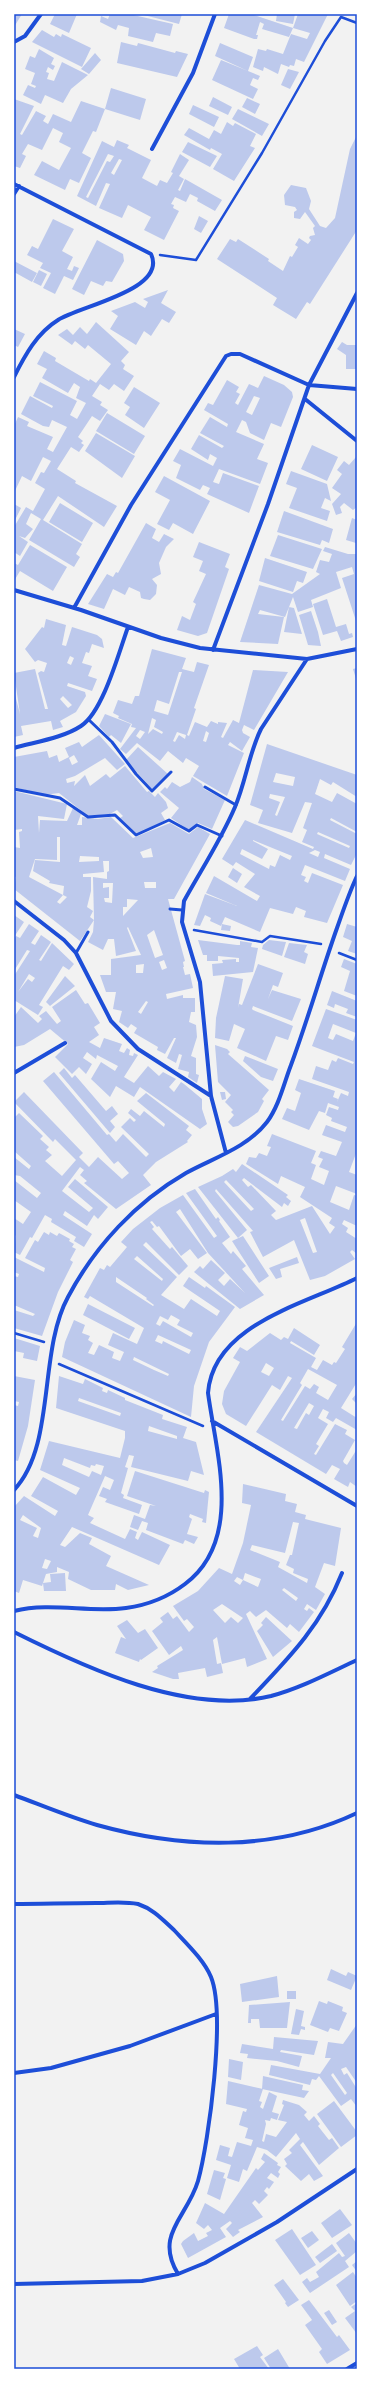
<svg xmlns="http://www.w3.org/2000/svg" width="371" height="2383" font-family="Signika,sans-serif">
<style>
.building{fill:#bdc9ec;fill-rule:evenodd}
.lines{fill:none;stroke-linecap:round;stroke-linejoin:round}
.path{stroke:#1d4ed8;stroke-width:2.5}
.service{stroke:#1d4ed8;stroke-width:3}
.minor{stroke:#1d4ed8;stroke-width:4}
.neatline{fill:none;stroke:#1d4ed8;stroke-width:1.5}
</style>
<rect width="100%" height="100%" fill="#f2f2f2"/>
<path class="building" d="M14,14H22L14,27Z
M55,14H77L69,33L50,24Z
M110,14H129L173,24L170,36L156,33L153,42L128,36L129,28L118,25L116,30L100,22L101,16L108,19Z
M140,14H182L179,24Z
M229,14H251L293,28L289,37L262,29L264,24L260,22L256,35H258L257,39H254L224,28Z
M277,14H295L293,24L276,21Z
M298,14H328L304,62L296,59L294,66L290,65L289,67L281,64L278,74L264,67L263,71L253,67L258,49L266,51L267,49L283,54L291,34L307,39L310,33L293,28Z
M42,30L54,37L56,34L61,37L62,34L91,48L82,67L32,42Z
M121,42L137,46L138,43L175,53L176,51L188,54L177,77L117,63Z
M220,43L253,57L248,71L215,56Z
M39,49L54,58L51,64L55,66L53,70L48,67L46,72L49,73L47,79L54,81L62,62L88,75L71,89L63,103L45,95L41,104L23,95L28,85L35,88L36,86L31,84L35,73L25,69L30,56L35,58Z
M95,53L101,60L89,74L81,69Z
M221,60L260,76L258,80L253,78L250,85L258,89L253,99L212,80Z
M288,69L299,72L290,89L281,85Z
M111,88L146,99L140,120L105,109Z
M213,97L232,107L228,115L209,106Z
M247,98L260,104L255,114L242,107Z
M14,99L34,106L20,134L22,135L36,111L46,116L43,121L48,124L53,114L71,122L81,101L105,109L96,132L93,131L82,153L91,158L79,183L70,179L65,190L34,175L42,161L59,170L71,148L59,142L63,133L53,128L42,150L28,144L22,154L26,156L20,168L14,166Z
M193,105L219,117L214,127L189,114Z
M238,109L269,124L262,136L232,119Z
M227,122L233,126L235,123L256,134L250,146L255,148L234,181L213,169L222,154L211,148L210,150L184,135L189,128L209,139L214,130L221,134Z
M357,135V230L310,304L307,302L296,319L273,305L277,298L217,259L230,239L236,242L238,239L269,259L268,261L283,271L290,256L292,257L298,247L295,245L299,238L308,244L311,240L309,238L310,236L315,235L313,228L315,226L305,212L300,219L294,218V212L297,210L295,207L285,205L284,195L291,185L306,188L311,201L309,209L320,226L326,228L335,218L350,149Z
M117,140L129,145L127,148L151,160L142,178L157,186L160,180L167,183L173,173L171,172L180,154L189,160L179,176L184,179L178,190L180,191L185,179L222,200L215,211L197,201L198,198L190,194L186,202L175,197L171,204L174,205L173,208L179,211L164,240L144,230L151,217L128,205L122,218L99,208L110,184L106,183L96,206L77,196L102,141L114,147ZM108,154L114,156L110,162L107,161L88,198L86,197ZM119,159L122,160L114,175L111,173Z
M188,142L217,156L210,167L182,152Z
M199,216L208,221L201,233L194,229Z
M53,219L74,229L62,251L73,257L67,269L72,271L74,266L79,268L73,280L64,276L55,294L43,288L51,273L40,268L43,263L27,255L32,246L38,249Z
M97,240L123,254L124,261L112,282L106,281L103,286L91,281L84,295L72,289Z
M14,261L37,273L32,282L14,272Z
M39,270L47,274L41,286L33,282Z
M168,290L161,303L176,312L169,323L162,319L151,336L144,331L136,345L110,329L118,316L111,311L135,302L145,308L148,302L143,299Z
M96,322L129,352L121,361L125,365L123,369L134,376L124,391L114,384L109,390L100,384L92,396L102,402L100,405L108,410L100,421L92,416L78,437L83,441L81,443L84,445L79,452L71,447L57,469L76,481L75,483L117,506L104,527L58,496L43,520L82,544L76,554L80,557L74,567L29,540L41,519L31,513L26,524L33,529L25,538L19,536L28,542L20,556L14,552V527L26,507L33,511L45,489L35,483L41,472L44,473L51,461L43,457L31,481L22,476L14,493V426L18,417L29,422L27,426L53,437L47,449L53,452L67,427L52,420L49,427L43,426L21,414L30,396L52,408L53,406L33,396L40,382L77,401L70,415L77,419L86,403L76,398L80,387L74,383L68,393L42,378L47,369L37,364L44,351L56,358L55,361L89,381L90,379L96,383L111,364L88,345L85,349L75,341L72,345L58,335L67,329L73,335L80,327L87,334Z
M14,329L25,334L18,347L14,345Z
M342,342L347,345H357V369H346V355L337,349Z
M264,376L284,385L292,392L293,397L281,427L271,423L264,440L250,433L246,422L242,420L236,432L264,444L257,459L268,463L260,484L219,469L213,482L219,484L223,473L259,486L249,513L207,494L210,488L203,485L200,490L176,478L181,465L173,461L180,449L213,466L217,458L210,454L208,460L191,449L199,435L222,448L224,446L200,433L210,417L227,427L228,424L204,410L208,403L213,405L227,380L239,387L236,392L240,394L235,403L238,405L249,384L258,388ZM254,396L260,398L252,415L246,412Z
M134,387L160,403L144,428L125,415L130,407L124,403Z
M107,413L145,436L134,454L96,431Z
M96,433L135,456L122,478L85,451Z
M312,445L338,457L327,481L301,469Z
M356,457L357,507L353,510L344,503L340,507L342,513L336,515L332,504L341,494L332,488L342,474L337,470L344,461L349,465Z
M291,471L327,484L331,501L325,498L321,508L330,511L327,521L289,508L297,488L286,484Z
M164,476L210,501L193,534L173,523L169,530L157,524L170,500L155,492Z
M60,503L93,523L82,542L49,522Z
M14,504L21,508L14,522Z
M284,511L333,529L329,543L322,540L320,545L277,532Z
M352,518L357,520V546L356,543L346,540Z
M146,523L156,529L152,538L159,542L164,534L174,539L166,547L159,563L161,574L152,579L157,585L156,594L150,600L144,599L141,598L140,592L129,587L125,595L113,589L104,609L88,604L107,574L113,577L116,572L118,573Z
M278,535L322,549L313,569L270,556Z
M199,542L230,554L225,567L229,569L207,633L198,636L177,630L182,616L190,620L196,604L193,602L206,574L199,571L203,561L193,557Z
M30,545L67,567L53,591L20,571L14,581V563L18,565Z
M325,547L348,554H357V624L342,578L354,574L352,567L336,572L341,588L311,600L313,607L298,612L293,597L285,617L260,610L258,614L284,617L278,644L240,642L259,585L292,594L320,574L316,572L320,560L329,562L332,554L323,551Z
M265,558L307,572L303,583L297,581L293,592L259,581Z
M327,599L336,627L346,624L349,634L352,633L353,637L341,641L337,631L323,635L313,604Z
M289,607L294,608L302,634L284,632Z
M311,611L318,632L321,646L308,645L299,615Z
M46,619L66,625L62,645L66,646L72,627L97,635L102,639L104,648L92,644L89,653L86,652L82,663L92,666L88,676L97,679L92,691L68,683L67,686L85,692L86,696L76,712L60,721L63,727L53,730L51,721L21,726L23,735L14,737V691L20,714L14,673L35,669L45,709H48L38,673L41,671L44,672L47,663L38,660L35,662L25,649L42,627L44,628ZM70,656L74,658L71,665L67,663ZM63,696L72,705L68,708L60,699Z
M152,649L186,658L182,669L194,672L197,662L209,665L194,708L196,709L187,735L189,736L195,722L207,727L211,721L218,724V722L227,723L221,737L223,738L233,720L239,723L253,670L288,672L254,730L244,725L242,730L243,733L250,737L242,751L230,742L228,745L244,753L227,796L193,776L199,766L186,758L183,763L168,751L160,761L137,743L126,754L120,749L136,728L131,727L132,724L118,718L119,716L113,713L118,700L132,704L135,696H139ZM179,672H182L168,715L154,711L157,700L169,704ZM152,718L156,720L154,727L163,732L162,734L153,729L148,734ZM140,730L145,732L140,739L136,736ZM206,731L209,733L206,742L203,741ZM177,732L186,735L185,739L179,735L175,742L173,741Z
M357,668V682L353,669Z
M105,714L131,724L121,743L111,735L109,737L99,726Z
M99,735L125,764L117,770L105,758L75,776L66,779L67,783L75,781L74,786L85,775L90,786L106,774L110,778L125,766L147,792L149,791L155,797L158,793L166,802L168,808L161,813L165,820L136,835L120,818L123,816L117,810L110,814L88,816L59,793L44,795L14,787V757L47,751L49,758L57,755L59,762L69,757L65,748L79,742L82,747ZM74,755L78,762L72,765L69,758Z
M267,744L357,775V797L333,782L331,785L320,779L315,794L332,802L337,793L357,804V832L331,818L330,820L357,834V853L351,865L325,854L324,858L350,869L345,881L305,865L301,875L306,877L304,881L308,883L312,873L343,885L327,923L304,917L306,911L296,907L293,914L270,908L260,932L225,917L221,926L210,921L211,918L205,915L200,926L194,925L205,894L237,906L206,893L214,876L257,901L260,896L244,887L255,874L236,862L233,866L222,859L245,820L313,849L314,847L302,842L307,830L303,828L312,803L305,802L292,833L258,823L263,810L250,805ZM276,773L295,777L293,786L273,782ZM270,794L285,797L277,816L275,815L280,802L269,798ZM318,832L350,846L349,848L317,834ZM253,840L292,856L290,860L280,855L275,867L270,865L269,869L240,854L242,849L262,859L268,849L253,841ZM315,850L320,852L318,857L309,853Z
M138,747L168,774L152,789L126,760Z
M192,777L202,784L204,789L225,800L212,829L198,823L189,830L171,818L179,808L160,792L165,787L167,789L172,782L180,787L190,782Z
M14,791L67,804L64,819L38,816L39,833L40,820L67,821L73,808L81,814L77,825H82V817L98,819L111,817L133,838L170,823L189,834L198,827L210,834L174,899H168L185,961L183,962L184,967H183L185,975L190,974L193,988L166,994L167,999L183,995V998H195V1012H191L189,1022L196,1025L197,1037L191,1056L196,1058V1074L199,1075L197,1083L188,1077L189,1072L178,1069L182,1055L179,1054L176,1063L167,1058L176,1038H174L165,1054L157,1050L158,1047L134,1033L137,1028L131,1024L128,1028L119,1022L122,1011L113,1009L116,992H106L100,975H111V959L141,955L128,927L127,928L136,951L116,956L114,939H108L103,950L88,942L93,932L94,920L80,941L14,889L16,877L14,876V847L20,848L19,832L22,831V829L14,830ZM57,837H60V862L35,860L33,871L50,881L49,883L64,886L63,895L67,897L60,904L57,902L63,895L29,877L35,859L57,860ZM151,848L153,857L143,858L140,852ZM80,856L99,857V861L79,862ZM103,861H109V871L107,872V879L93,877L94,920L90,917L93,911L87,907L91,891V877H83V874L104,872ZM144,882H156V888H145ZM103,883H113L112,903L105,902L104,898H109V887L103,888ZM127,899L138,900L123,916V907H127ZM154,930L163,955L155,958L147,935ZM164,960L167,968L162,970L159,962ZM144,964L143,973H136V965ZM146,1001L148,1002L141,1014L138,1012Z
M233,868L242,874L237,883L228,877Z
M14,915L24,922L14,937Z
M29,924L39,931L31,943L35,945L41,935L51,942L39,960L41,961L52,943L74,964L69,970L63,966L39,1005L43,1007L38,1015L14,1000V976L30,951L27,950L14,971V940L16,936L20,938ZM29,974L35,978L32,982L28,979L18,992Z
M222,924L231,926L230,931L221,930Z
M347,924L357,927V954L348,951L352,941L343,937Z
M198,940L237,945H240V941L252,943L251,947L258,948L253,972L213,976L212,964L223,963L222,960L236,959V962H239V958L218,956V961H207V955H203Z
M269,940L286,942L282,956L262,949L263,945Z
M289,943L307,945L304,952L308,954L305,964L284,957Z
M344,959L357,964V996L344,991L350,971L341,967Z
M258,964L283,973L278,987L273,985L268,999L272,990L301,999L292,1021L253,1006L252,1009L253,1010L293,1026L288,1040L276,1036L266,1061L237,1048L245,1029L234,1024L229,1041L215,1038L216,1018L225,976L243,979L238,1008L239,1004L242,1005Z
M65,976L75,986L50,1006L46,1002Z
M76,990L85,1004L88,1003L100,1023L94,1027L99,1035L89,1042L100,1048L104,1038L122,1044L119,1051L124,1053L127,1048L130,1050L129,1055L133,1056L134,1053L138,1055L124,1077L134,1083L148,1066L159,1076L163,1072L176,1079L169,1087L174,1092L181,1082L184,1084L202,1099V1109L207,1124L200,1129L140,1087L134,1097L116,1086L110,1097L91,1079L101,1062L115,1071L118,1066L97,1055L96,1059L87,1052L83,1058L92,1064L86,1074L79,1067L72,1074L55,1057L68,1044L50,1029L24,1045L14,1047V1017L21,1007L38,1023L42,1019L39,1016L46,1011L57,1024L61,1021L52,1007Z
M332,991L357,1001V1017L346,1013L348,1009L335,1004L334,1008L327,1005Z
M326,1009L357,1020V1151L349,1172L357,1175V1194L336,1186L330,1202L349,1210L354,1195L357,1196V1226L344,1220L342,1224L348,1228L346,1232L357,1239V1254L352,1250L350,1252L355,1259L325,1276L310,1280L294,1240L263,1257L250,1232L253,1231L216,1189L215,1191L247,1230L238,1238L198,1187L222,1176L233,1169L236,1172L242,1164L288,1195L286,1197L291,1201L288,1206L284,1203L282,1207L244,1178L242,1180L248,1187L251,1185L276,1211L271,1215L276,1220L312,1206L330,1234L335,1227L329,1223L332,1218L300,1197L305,1187L281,1176L278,1184L246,1164L249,1157L256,1158L259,1153L267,1156L271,1147L267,1146L272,1134L316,1151L311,1163L316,1165L311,1179L324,1185L329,1171L319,1167L323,1159L318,1157L321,1151L336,1156L342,1142L322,1135L326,1125L345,1132L347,1127L331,1121L332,1118L326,1115L329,1107L338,1110L339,1107L328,1103L325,1113L319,1111L309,1130L282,1119L287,1108L295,1111L301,1093L295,1090L299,1079L335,1091L333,1097L338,1099L337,1102L341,1093L348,1096L349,1092L312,1079L316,1066L328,1070L332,1060L336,1062L338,1058L353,1064L354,1062L312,1046ZM333,1024L356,1033L353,1041L336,1034L333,1040L328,1038ZM226,1180L254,1209L251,1211L224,1182ZM305,1218L317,1252L313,1253L300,1220Z
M215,1045L227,1049L230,1052L228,1054L269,1090L262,1099L264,1101L258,1112L238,1126L233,1127L228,1122L234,1115L231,1112L233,1110L225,1102L231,1095L218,1082Z
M245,1056L278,1069L273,1081L261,1077L243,1061Z
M64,1068L72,1078L75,1075L106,1111L112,1106L118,1114L110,1121L115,1127L110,1133L59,1073Z
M54,1072L107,1135L109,1134L116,1142L123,1134L146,1157L149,1154L121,1127L130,1118L134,1122L136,1120L128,1113L131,1109L140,1116L144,1111L164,1127L165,1124L137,1101L146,1093L189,1126L186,1130L192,1135L187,1141L188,1142L156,1162L143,1175L151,1185L116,1209L84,1183L87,1181L80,1175L84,1170L80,1167L62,1191L89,1212L93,1208L68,1187L75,1179L108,1207L98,1219L94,1215L87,1226L65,1211L63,1215L92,1234L84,1247L74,1241L76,1237L51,1222L52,1219L45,1215L32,1238L30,1237L20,1255L14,1252L16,1236L14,1234V1218L23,1224L31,1212L14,1200V1180L37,1198L41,1193L20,1176L14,1175V1157L29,1169L31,1166L14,1151V1118L19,1113L43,1136L40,1139L49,1147L46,1150L52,1155L45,1161L62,1176L76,1160L55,1139L53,1142L14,1102L24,1092L83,1153L79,1157L89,1167L98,1157L122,1179L129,1173L118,1161L114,1164L43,1081Z
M220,1092H225L226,1099L222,1100Z
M195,1189L216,1219L218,1217L220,1220L219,1221L230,1237L222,1243L231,1254L233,1251L246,1266L242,1269L264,1295L240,1309L194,1272L200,1266L203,1269L211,1260L225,1273L218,1280L224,1286L230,1279L245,1293L208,1253L180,1209L176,1212L207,1253L198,1259L190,1249L181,1256L159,1226L157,1227L152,1221L150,1222L154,1227L152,1229L170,1249L172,1247L188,1266L179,1275L146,1242L143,1245L177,1277L161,1295L184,1309L191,1299L217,1316L220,1311L183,1286L189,1277L205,1288L206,1286L235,1307L209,1342L194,1386L191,1417L62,1357L65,1342L74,1320L85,1325L82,1333L90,1336L88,1340L93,1343L88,1353L94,1355L99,1345L114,1352L112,1358L120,1361L124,1352L108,1345L113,1333L137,1344L144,1328L90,1296L88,1299L84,1297L100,1268L104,1270L107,1265L110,1267L127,1247L121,1242L133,1229L160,1208L183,1195L214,1238L217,1236L186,1193ZM137,1256L163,1279L162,1281L134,1259ZM116,1277L147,1298L146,1299L154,1305L153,1306L116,1282ZM171,1315L180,1320L177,1325L193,1333L191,1337L163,1321L160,1326L156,1324L160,1316L168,1320ZM158,1335L191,1350L189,1354L163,1341L162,1344L155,1341ZM134,1357L169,1374L168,1376L154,1370L133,1360Z
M44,1232L49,1235L50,1232L57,1236L59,1233L70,1239L69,1241L74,1244L72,1247L76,1249L70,1260L73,1262L58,1292L42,1336L14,1328V1310L33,1316L35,1314L14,1305V1276L18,1277L19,1274L14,1272V1257L44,1272L45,1268L25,1258L35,1240L38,1242Z
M243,1236L269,1276L259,1283L232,1241Z
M297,1257L299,1263L280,1269L282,1277L276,1279L269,1268Z
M88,1304L135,1328L129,1339L83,1315Z
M357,1322V1382L341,1408L357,1418V1430L336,1418L333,1422L326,1418L329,1412L323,1409L318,1418L328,1424L316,1444L319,1446L314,1454L316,1455L335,1424L347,1430L345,1434L355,1440L343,1461L344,1463L347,1465L357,1449V1487L350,1482L348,1487L334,1479L340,1469L332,1465L326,1474L256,1432L292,1378L288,1376L280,1390L272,1385L246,1426L226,1414L222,1404L224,1391L240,1362L233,1358L240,1347L247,1351L270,1333L281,1340L284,1337L288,1339L294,1328L320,1345L314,1355L291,1341L290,1343L316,1358L311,1367L317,1370L323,1360L332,1365L334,1362L336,1363L345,1349L342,1347ZM266,1363L274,1368L269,1376L261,1372ZM308,1369L337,1385L328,1400L316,1393L319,1387L314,1384L310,1389L305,1386L283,1421L281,1420L302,1385L300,1383ZM309,1403L314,1406L309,1415L306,1413L297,1429L294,1428Z
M14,1338L40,1346L37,1361L23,1358L24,1353L14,1351Z
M14,1376L35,1380L28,1426L18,1461L14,1460V1405L18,1406L19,1402L14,1401Z
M59,1376L83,1384L85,1379L103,1388L102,1391L107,1393L108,1390L125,1398V1400L163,1415L162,1419L187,1427L183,1438L196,1442L204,1475L191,1471L188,1481L131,1467L134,1456L129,1455L125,1467L128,1468L121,1493L124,1495L123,1498L142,1505L139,1514L105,1502L107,1499L99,1496L103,1487L110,1490L114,1480L105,1476L88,1515L94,1518L90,1523L125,1539L130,1529L137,1532L135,1538L138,1540L142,1532L170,1545L159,1565L72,1527L60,1545L65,1547L80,1533L92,1538L89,1544L111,1556L106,1566L149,1585L128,1590L116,1584L115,1590H91L68,1579L69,1572L57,1567V1572L46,1574L42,1586L23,1580L19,1593L14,1591V1507L24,1496L55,1516L58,1511L31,1496L43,1477L76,1495L80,1488L40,1470L49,1441L120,1458L125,1438V1431L56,1408ZM79,1398L121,1413L120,1416L78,1401ZM149,1426L177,1436V1439L148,1431ZM64,1458L90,1468L91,1465L95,1466L96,1464L104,1466L101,1475L92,1471L89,1477L62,1465ZM23,1515L41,1528L38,1538L33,1536L37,1528L20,1520ZM45,1559L51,1561L47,1569L42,1568Z
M357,1393V1404L352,1399Z
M135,1471L204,1493L205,1490L209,1492L206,1523L202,1522L203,1519L190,1514L189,1517L192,1519L187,1534L198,1537L194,1544L185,1540L183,1544L146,1530L148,1523L142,1521L138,1530L130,1527L134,1515L145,1519L150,1505L156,1506L127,1496Z
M243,1484L286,1494L285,1501L297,1504L295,1512L306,1515L305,1519L341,1528L335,1566L324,1563L315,1587L325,1594L316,1610L307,1604L304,1609L307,1611L309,1608L314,1612L299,1632L290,1624L287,1628L266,1610L256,1617L250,1611L246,1614L267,1659L247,1667L245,1658L222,1664L217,1637L213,1640L217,1664L221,1663L223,1673L207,1677L205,1668L178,1673L179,1679H173L152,1672L158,1668L157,1666L183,1650L181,1646L169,1655L152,1631L163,1622L160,1618L168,1612L173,1619L177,1616L189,1632L194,1627L187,1619L184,1621L173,1606L198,1591L219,1568L232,1574L243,1543L251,1505L242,1503ZM293,1522L299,1523L292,1555H290L286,1565L294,1569L293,1573L308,1579L307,1583L278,1567L280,1562L250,1550L252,1545L285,1553ZM245,1573L261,1579L258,1587L243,1580L240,1585L234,1581L237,1577L243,1580ZM284,1588L298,1598L296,1601L282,1590ZM222,1604L243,1618L238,1623L231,1617L225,1623L213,1610Z
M65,1573L66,1591H44L43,1583L51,1582L50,1574Z
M266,1617L292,1641L273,1657L257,1631L263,1625L261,1623Z
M127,1620L138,1633L145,1629L158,1648L141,1660L140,1659L139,1662L115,1653L121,1637L126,1639L117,1626Z
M331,1969L346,1976L348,1972L357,1976L351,1990L327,1980Z
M277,1976L279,1997L242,2002L240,1984Z
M287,1991H296V1999H287Z
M319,2001L327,2004L328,2001L343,2007L342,2011L347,2013L339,2031L330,2028L328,2032L310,2025Z
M290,2002L287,2028H260L259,2019H251V2023H248L249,2005Z
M296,2009L304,2011L301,2026L305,2027V2030L301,2029L299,2035L291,2034Z
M357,2024V2083L346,2067L341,2069L344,2075L347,2073L357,2089V2107L351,2099L341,2106L319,2076L316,2080L312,2079L310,2085L269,2075L271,2065L320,2074L331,2058H325L328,2042L343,2044ZM333,2073L347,2093L345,2095L331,2075Z
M274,2037L318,2041L314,2055L281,2050L280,2052L302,2056L299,2067L277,2061L247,2058L248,2054L240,2053L242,2044L273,2049Z
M229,2059L243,2062L241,2080L228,2077Z
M263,2076L303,2085L302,2090L309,2091L304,2098L262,2089Z
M228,2081L263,2089L259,2101L262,2102L260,2107L263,2109L269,2092L277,2096L272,2112L279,2114L277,2120L271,2118L270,2121L265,2120L266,2124L262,2141L264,2142L266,2134L276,2137L287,2122L278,2120L284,2105L282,2104L283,2100L299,2105L307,2112L304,2115L309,2121L314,2116L320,2124L318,2126L329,2140L332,2138L339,2148L319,2165L303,2142L300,2145L323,2176L314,2181L309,2174L301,2181L285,2166L287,2164L284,2159L292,2153L289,2150L300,2139L296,2133L276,2157L267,2150L257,2147L247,2171L243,2169L239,2182L227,2178L231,2165L216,2160L220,2145L230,2148L228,2156L232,2157L237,2142L251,2146L253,2140L245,2138L248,2128L239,2125L243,2111L246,2112L247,2109L226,2104Z
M334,2101L357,2132V2135L341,2147L317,2114Z
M264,2153L278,2163L277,2165L281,2167L278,2172L280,2174L278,2178L271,2173L267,2178L274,2182L269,2189L267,2187L264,2191L268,2195L259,2204L255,2200L252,2203L263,2217L238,2230L240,2232L233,2237L226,2229L232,2223L230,2221L220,2228L226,2237L188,2258L181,2244L183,2241L194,2233L198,2241L208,2236L206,2233L212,2230L208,2225L204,2229L196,2223L205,2203L224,2214L256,2168L258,2170L265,2162L261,2159Z
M214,2170L225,2173L223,2178L226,2179L220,2200L207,2194Z
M340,2209L352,2225L332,2238L321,2223Z
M292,2229L316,2265L300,2275L275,2240Z
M312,2231L319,2240L308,2248L301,2238Z
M349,2233L357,2244V2251L345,2261L349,2267L310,2293L302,2282L307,2278L310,2282L319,2277L316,2272L339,2253L342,2257L345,2256L336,2243Z
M332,2244L337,2251L320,2263L315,2257Z
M357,2261V2272L352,2265Z
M353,2272L357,2278V2301L350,2306L336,2285Z
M283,2279L299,2300L288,2307L285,2303L286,2302L274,2285Z
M309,2300L337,2337L339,2335L350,2350L327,2364L319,2352L322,2349L305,2325L312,2320L301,2305Z
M357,2303V2334L345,2318L355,2311L351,2307Z
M329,2310L337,2322L332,2325L324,2313Z
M257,2346L263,2355L260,2357L269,2369H240L234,2359Z
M278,2349L290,2369H271L264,2358Z"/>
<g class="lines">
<path class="path" d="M160,255L196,260L262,153L325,41L341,17L357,23
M194,930L262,942L270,936L321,944
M339,953L357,960
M14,1333L44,1342
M59,1364L203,1426"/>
<path class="service" d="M89,720L112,742L136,774L152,791L171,772
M205,787L236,805
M14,789L60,798L88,817L115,815L136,835L169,820L189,831L197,825L222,836
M170,909L182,910
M76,953L88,932"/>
<path class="minor" d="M14,42L25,36L41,14
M152,149L193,73L215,14
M14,184L151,254C168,290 79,306 58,320C37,333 25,355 14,377
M14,194L19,186
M305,399L357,441
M14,590L81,610L161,638L200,648L307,659L357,649
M74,608L131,505L226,356L231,354H240L309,385L357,389
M213,650L268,504L309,385L357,293
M14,748C35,742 63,738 81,726C103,712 119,652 128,627
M14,901L64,940L76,953L111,1021L138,1049L211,1096
M14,1073L65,1043
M226,1153L211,1096L200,982L182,922L184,901C201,870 221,840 235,807C246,781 249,753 261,729L307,659
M212,1421L357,1506
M14,1490C56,1446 38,1352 68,1297C95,1246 136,1202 186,1173C213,1158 247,1148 267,1122C279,1106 284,1083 291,1065C308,1019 321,973 337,928C343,911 349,893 357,876
M14,1611C51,1602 89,1613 126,1608C148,1605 168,1597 185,1584C244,1540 216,1453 208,1393C213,1324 306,1304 357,1278
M14,1632C86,1668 188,1716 271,1696C301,1688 329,1673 357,1660
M250,1699C288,1659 321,1626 342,1573
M14,1795C41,1805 69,1817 97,1825C183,1849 275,1852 357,1813
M14,1904C41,1904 68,1903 96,1903C109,1903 124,1901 138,1904C153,1909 162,1919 174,1930C186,1943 204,1960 211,1977C226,2014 209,2141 198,2181C187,2218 154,2234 178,2274
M14,2073L51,2068L130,2046L216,2014
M14,2284L142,2281L178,2274L205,2263L277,2222L357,2169
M347,2369L357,2363"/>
</g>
<rect width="371" height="2383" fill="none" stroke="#ffffff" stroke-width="30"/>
<rect x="15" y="15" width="341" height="2353" class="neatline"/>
</svg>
